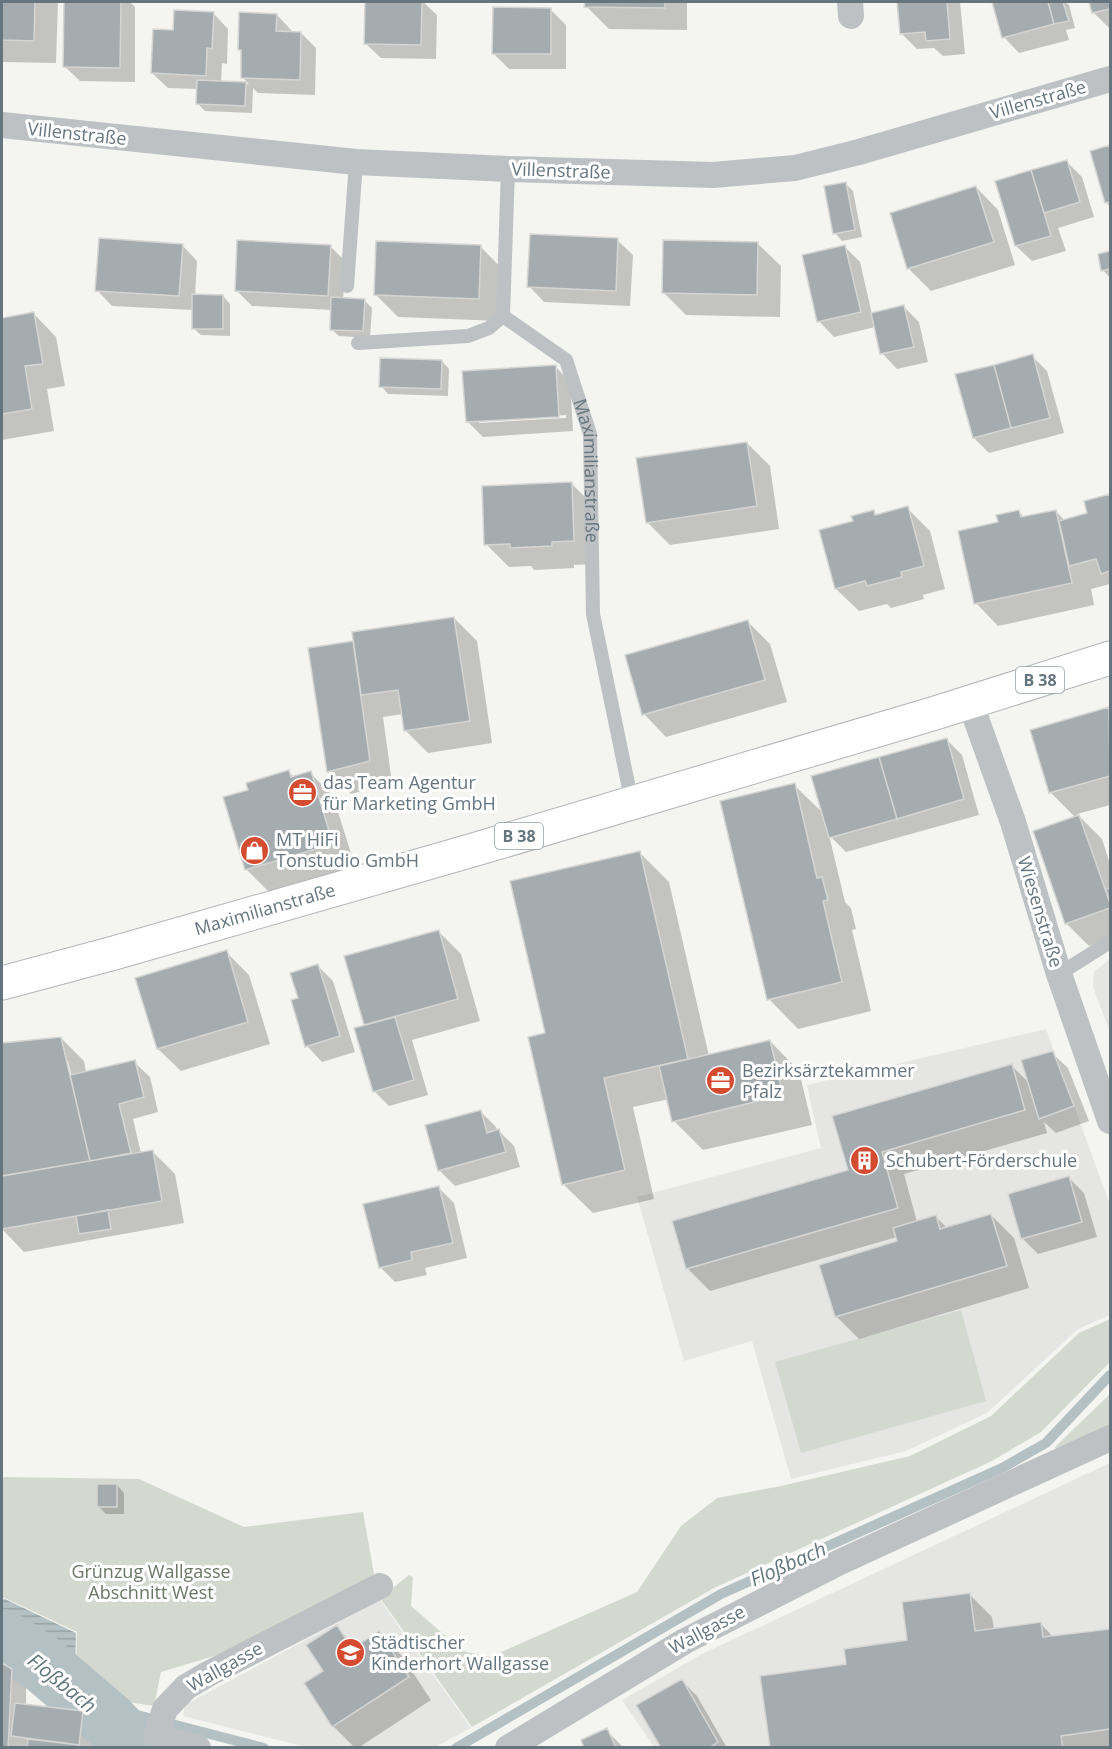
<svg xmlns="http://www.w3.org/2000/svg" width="1112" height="1749" font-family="'Open Sans',sans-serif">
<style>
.built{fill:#e5e5e4}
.green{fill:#d4d9d0}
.water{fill:url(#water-rules)}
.shadow{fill:#0003;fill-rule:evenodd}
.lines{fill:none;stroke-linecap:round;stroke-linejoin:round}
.stream{stroke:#b4c1c4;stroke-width:10}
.river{stroke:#b4c1c4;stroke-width:58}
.building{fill:#a4acb0;stroke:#d5d5d3;stroke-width:1.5}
.primary-casing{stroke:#b1b5b8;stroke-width:35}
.lane{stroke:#bdc1c4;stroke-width:14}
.street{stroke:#bdc1c4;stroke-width:26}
.primary{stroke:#fff;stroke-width:33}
.labels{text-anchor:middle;stroke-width:6;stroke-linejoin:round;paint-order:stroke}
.shield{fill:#fff;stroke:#939ea5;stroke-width:1.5}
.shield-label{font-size:16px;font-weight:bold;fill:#65757f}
.street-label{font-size:18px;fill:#65757f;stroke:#fff}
.poi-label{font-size:18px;fill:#65757f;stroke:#fff;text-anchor:start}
.park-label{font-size:18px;fill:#697764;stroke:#fff}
.water-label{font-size:20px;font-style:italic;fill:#61777d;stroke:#fff}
</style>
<defs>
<pattern id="water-rules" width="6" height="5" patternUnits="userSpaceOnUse" patternTransform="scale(1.5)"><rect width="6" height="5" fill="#b4c1c4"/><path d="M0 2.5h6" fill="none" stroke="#96a1a4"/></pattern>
</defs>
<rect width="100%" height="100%" fill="#f4f4f0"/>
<path class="built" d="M1110,959V1032L1093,987L1094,972Z
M1046,1029L1110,1205V1315L1078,1329L987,1413L906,1451L791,1479L752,1341L684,1361L637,1197L821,1148L807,1085Z
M1110,1463V1747H654L622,1700L702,1654Z
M380,1600L471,1728L435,1747L310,1748L183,1716L185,1705Z"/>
<path class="green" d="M961,1310L986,1401L801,1453L775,1362Z
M1110,1319V1362L1041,1432L992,1461L714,1588L472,1727L380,1598L409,1575L413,1577L411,1606L463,1651L490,1657L637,1592L681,1526L717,1498L781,1486L910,1456L991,1416L1079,1333Z
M1110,1394V1427L1056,1449L1055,1447Z
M2,1477L139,1479L244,1527L363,1512L374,1574L358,1592L234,1650L161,1672L154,1706L107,1699L76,1669L77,1632L5,1598L2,1599Z"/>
<path class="water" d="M5,1599L76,1633L75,1670L142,1735L130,1747H123L68,1693L35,1669L2,1652V1600Z"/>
<path class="shadow" d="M2,2H58L56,63L2,62Z
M65,2H130L135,7V82L80,81L64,66Z
M396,2H423L437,15L436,59L381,58L365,43Z
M586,2H687V30L609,29L586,6Z
M899,2H960L965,54L943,56L934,48L917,49L902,34Z
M994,2H1065L1069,5L1075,28L1066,30L1069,40L1019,53L1004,37Z
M1091,2H1110V28H1109L1094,13Z
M551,10L566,25V69H509L493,53Z
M213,13L228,29L227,64L222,63L221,83L249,84L242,77L243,53L239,50L277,15L292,31V33H301L316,48L315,95L258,93L253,88L252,113L205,111L197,103L198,89L168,88L152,73L174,31Z
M1110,147V207L1106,202L1092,152Z
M1067,162L1082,177L1094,217L1058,228L1066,251L1032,261L1016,246L997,182Z
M846,184L853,191L862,237L842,241L835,233Z
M976,187L998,210L1015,265L931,291L908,268Z
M617,240L633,255L630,306L544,302L529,286Z
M758,244L781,266L780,317L686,315L663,292Z
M182,245L197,261L195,296H223L230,304V336L201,335L193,328V310L112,306L97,290Z
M330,246L346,262L343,299L364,300L372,308L370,338L339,336L331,329L332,310L252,306L236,290Z
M481,247L503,270L501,321L398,317L375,294Z
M845,247L860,262L872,314L904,307L919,322L928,362L897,369L882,353L875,327L834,337L819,321Z
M1110,253V278L1103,270L1099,255Z
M34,314L56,337L65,386L47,389L54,431L2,440V319Z
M1032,356L1047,371L1064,433L989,453L974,438Z
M442,361L449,369L448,396L388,394L381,386Z
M555,366L570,382L573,431L483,437L467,421ZM566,415V418L479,423V420Z
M747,443L770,466L779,529L670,545L647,522Z
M571,483L594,506L597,564L574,565V568L534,570L531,566L509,567L486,544Z
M1110,496V584L1091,589L1094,605L998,626L976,603L999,523L1018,511L1025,518L1056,511L1065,521L1089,514L1086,502Z
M907,508L930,531L945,589L923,595L924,599L891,608L887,604L859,611L836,589L821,531L855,522L873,511L878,516Z
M454,618L477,641L492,743L428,753L405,730L403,714L383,717L392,783L351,794L328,771L309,649L355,643Z
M747,621L770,644L787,702L666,737L644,714Z
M1109,708L1110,710V805L1077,814L1102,839L1110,864V938L1089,946L1066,923L1076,818L1051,793L1032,731Z
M946,739L962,755L979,815L846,852L829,835L845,902L851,908L856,929L852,930L871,1011L798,1029L769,999L794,785L824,814Z
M289,772L294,777L310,773L333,796L355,866L269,892L246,869L250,791Z
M640,853L669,882L709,1056L770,1041L799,1071L812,1125L703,1150L674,1121L669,1099L633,1107L654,1199L593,1213L563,1184L547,1034Z
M438,931L461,954L480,1021L412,1040L428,1095L389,1106L374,1091L367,1026L365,1025Z
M226,952L249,975L270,1044L181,1071L158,1049L137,979Z
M318,966L333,981L355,1052L322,1062L307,1046L293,1001L299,999Z
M61,1038L84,1061L86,1073L134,1062L150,1077L158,1112L133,1119L141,1153L152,1151L175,1174L184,1223L24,1252L2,1229V1045ZM65,1061H68L72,1077H69Z
M1052,1053L1068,1068L1089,1121L1056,1133L1044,1122L1047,1133L904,1174L917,1222L936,1217L947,1228L991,1215L1014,1238L1029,1288L859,1339L836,1316L899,1242L897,1237L710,1291L687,1268L850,1171L1012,1066L1030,1084Z
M480,1111L496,1127L497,1131H499L514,1146L520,1167L455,1186L439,1170Z
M1069,1178L1084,1193L1097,1237L1038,1254L1022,1238Z
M439,1188L454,1203L467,1258L425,1268L427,1275L395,1282L380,1267Z
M117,1485L124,1493V1514H106L99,1507Z
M969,1594L992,1617L994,1630L1041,1624L1054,1638L1110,1630V1748H771L848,1666L909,1641Z
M336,1627L357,1648L379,1633L402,1656L431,1700L358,1748H355L333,1726L306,1684L325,1671Z
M2,1665L11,1670L26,1686V1706L82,1712L98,1728L95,1748H2Z
M681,1680L697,1696L727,1748H662Z
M606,1730L624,1748H586Z"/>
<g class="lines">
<path class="stream" d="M112,1720L137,1715L264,1748
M456,1748L721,1594L1002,1468L1046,1443L1110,1375"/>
<path class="river" d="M2,1638L39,1661L109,1721L135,1748"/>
</g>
<path class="building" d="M2,2H35L34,41L2,40Z
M64,2H121L120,68L63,67Z
M365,2H422L421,45L364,44Z
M585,2H665V8L584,7Z
M897,2H947L950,39L926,41L925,32L900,34Z
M992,2H1048L1054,24L1002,38Z
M1048,2H1063L1069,21L1054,24Z
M1089,2H1110V9L1092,13Z
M493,7L551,8V54H492Z
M174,10L214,12L212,49L207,48L206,76L151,73L153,29L173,30Z
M239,12L277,14L276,31L301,32L300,80L241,78V50H238Z
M197,80L246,82L245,106L196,104Z
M1110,145V202L1105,203L1090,151Z
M1067,160L1080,202L1044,213L1031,170Z
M1031,170L1051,236L1015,246L995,181Z
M846,182L855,230L833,234L824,186Z
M976,186L994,242L907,269L890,213Z
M530,234L618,238L616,291L527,287Z
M99,238L183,244L179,296L95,291Z
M237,240L331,245L328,296L235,291Z
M663,240L758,242L757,295L662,293Z
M376,241L481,245L479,299L374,295Z
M845,245L861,312L817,322L802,255Z
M1110,251V269L1101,271L1098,254Z
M192,294L223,295V329H192Z
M331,297L365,299L363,331L330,330Z
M904,305L914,347L880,354L871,313Z
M34,312L43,364L25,366L32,409L2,414V318Z
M1033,354L1050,418L1011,428L994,365Z
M380,358L442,360L441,389L379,387Z
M556,365L559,417L466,422L462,371Z
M994,365L1011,428L973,438L955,374Z
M747,442L757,506L646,523L636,458Z
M572,482L574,541L552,542V546L510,548V544L484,545L482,486Z
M1110,494V571L1101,574L1096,559L1069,566L1059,521L1087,513L1084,501Z
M908,506L924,566L901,572L902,577L867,586L865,581L835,589L819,530L853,521L851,516L874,510L875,515Z
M1019,510L1021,517L1056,510L1072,583L974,604L958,531L998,522L996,515Z
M454,617L470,721L404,731L398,690L361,695L352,632Z
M748,620L765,680L642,715L625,655Z
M353,641L370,761L327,772L308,648Z
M1109,707L1110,776L1049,793L1030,730Z
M947,738L964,799L897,819L879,757Z
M879,757L897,819L829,838L811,776Z
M289,770L291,777L311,771L333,844L245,870L223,797L248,790L246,783Z
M795,783L817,878L822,877L828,900L823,901L842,982L767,1000L720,801Z
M1079,815L1110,903V908L1065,924L1033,831Z
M640,851L688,1059L604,1078L625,1170L562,1185L528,1037L545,1033L510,881Z
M1110,887V903L1106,890Z
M439,930L458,999L364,1025L344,956Z
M227,950L248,1022L157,1049L135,978Z
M318,964L340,1036L305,1047L291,1000L298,998L290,973Z
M395,1017L414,1080L373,1092L354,1028Z
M61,1037L90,1161L2,1176V1043Z
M770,1040L783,1095L672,1122L659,1066Z
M1053,1051L1074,1106L1039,1119L1021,1060Z
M135,1060L144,1097L119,1104L131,1153L90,1161L70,1075Z
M1012,1064L1025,1110L882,1152L898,1208L686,1269L672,1221L848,1170L832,1116Z
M481,1110L487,1133L499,1129L506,1152L438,1171L425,1125Z
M153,1150L162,1201L2,1229V1176Z
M1069,1176L1082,1222L1021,1239L1008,1194Z
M439,1186L453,1243L411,1252L412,1260L379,1268L363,1204Z
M108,1210L111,1229L79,1234L76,1216Z
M991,1214L1007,1266L835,1317L819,1265L897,1241L893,1228L936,1215L940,1229Z
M97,1484H117V1507H97Z
M970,1593L975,1631L1041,1622L1043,1637L1110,1629V1729L1061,1736L1063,1748H770L760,1676L846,1664L844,1649L907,1640L902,1602Z
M337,1625L352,1649L379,1631L409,1677L332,1727L304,1683L323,1671L306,1645Z
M2,1663L12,1669L8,1748H2Z
M682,1679L718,1742L709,1748H661L636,1705Z
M15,1703L83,1711L79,1745L11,1736Z
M607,1728L616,1748H584L581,1740Z
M28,1739L79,1745L78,1748H27Z"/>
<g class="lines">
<defs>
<g id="primary">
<path id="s2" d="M2,983L114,953L473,850L932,714L1110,658"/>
</g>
</defs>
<use href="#primary" class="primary-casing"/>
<g class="lane">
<path id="s1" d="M508,169L503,316L566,360L590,434L593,614L632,803"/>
<path d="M347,286L356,162"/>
<path d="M358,343L468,336L489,328L503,316"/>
<path d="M1059,974L1110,942"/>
</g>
<path class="street" d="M850,2L851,16
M2,125L356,162L508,169L713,175L795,168L859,152L1110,79
M970,702L1013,822L1059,974L1110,1121
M198,1748L156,1736L165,1709L186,1687L208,1674L380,1586
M508,1748L685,1641L840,1562L1110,1438"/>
<use href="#primary" class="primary"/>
</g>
<defs>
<symbol id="office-disc" viewBox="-11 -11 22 22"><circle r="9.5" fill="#d54b2f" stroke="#fff"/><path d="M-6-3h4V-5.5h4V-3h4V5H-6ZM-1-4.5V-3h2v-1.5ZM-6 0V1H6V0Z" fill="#fff"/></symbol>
<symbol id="shop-disc" viewBox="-11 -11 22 22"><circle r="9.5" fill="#d54b2f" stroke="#fff"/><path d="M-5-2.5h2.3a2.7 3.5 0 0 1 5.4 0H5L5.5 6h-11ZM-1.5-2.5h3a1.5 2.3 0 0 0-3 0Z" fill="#fff"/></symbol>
<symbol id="building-disc" viewBox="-11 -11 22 22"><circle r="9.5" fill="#d54b2f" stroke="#fff"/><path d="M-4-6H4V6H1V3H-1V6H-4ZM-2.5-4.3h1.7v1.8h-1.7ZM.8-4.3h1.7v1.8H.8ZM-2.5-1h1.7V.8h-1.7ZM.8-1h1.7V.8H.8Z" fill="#fff"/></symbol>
<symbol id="school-disc" viewBox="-11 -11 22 22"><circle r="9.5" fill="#d54b2f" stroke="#fff"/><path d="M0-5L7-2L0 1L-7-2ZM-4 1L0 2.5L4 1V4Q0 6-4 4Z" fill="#fff"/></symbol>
</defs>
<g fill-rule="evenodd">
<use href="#office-disc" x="286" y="776" width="33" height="33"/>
<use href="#shop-disc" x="238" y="834" width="33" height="33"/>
<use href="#office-disc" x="704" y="1064" width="33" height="33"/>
<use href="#building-disc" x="848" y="1144" width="33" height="33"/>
<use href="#school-disc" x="334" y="1636" width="33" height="33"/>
</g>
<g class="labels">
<g class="shield">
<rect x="1016" y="667" width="48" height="26" rx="4.5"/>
<rect x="495" y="823" width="48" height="26" rx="4.5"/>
</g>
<g class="shield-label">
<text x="1040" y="686">B 38</text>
<text x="519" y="842">B 38</text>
</g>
<g class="street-label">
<text transform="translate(1038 100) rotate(-16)" y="6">Villenstraße</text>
<text transform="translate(77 134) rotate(6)" y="6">Villenstraße</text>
<text transform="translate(561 171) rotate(2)" y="6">Villenstraße</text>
<text dy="6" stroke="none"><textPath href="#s1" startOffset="338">Maximilianstraße</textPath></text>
<text dy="6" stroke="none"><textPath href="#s2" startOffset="273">Maximilianstraße</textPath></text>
<text transform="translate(1040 912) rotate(73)" y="6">Wiesenstraße</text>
<text transform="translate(707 1630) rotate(-28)" y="6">Wallgasse</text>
<text transform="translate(225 1667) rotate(-29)" y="6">Wallgasse</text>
</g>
<g class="poi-label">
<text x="323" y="789">das Team Agentur<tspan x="323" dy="21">für Marketing GmbH</tspan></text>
<text x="276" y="846">MT HiFi<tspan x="276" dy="21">Tonstudio GmbH</tspan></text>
<text x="742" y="1077">Bezirksärztekammer<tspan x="742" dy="21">Pfalz</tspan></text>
<text x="886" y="1167">Schubert-Förderschule</text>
<text x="371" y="1649">Städtischer<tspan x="371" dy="21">Kinderhort Wallgasse</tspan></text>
</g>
<g class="park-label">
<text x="151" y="1578">Grünzug Wallgasse<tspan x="151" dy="21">Abschnitt West</tspan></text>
</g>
<g class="water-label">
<text transform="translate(788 1564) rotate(-24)" y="7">Floßbach</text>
<text transform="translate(62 1683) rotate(39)" y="7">Floßbach</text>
</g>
</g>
<rect width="1112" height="1749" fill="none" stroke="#65757f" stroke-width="6"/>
</svg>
